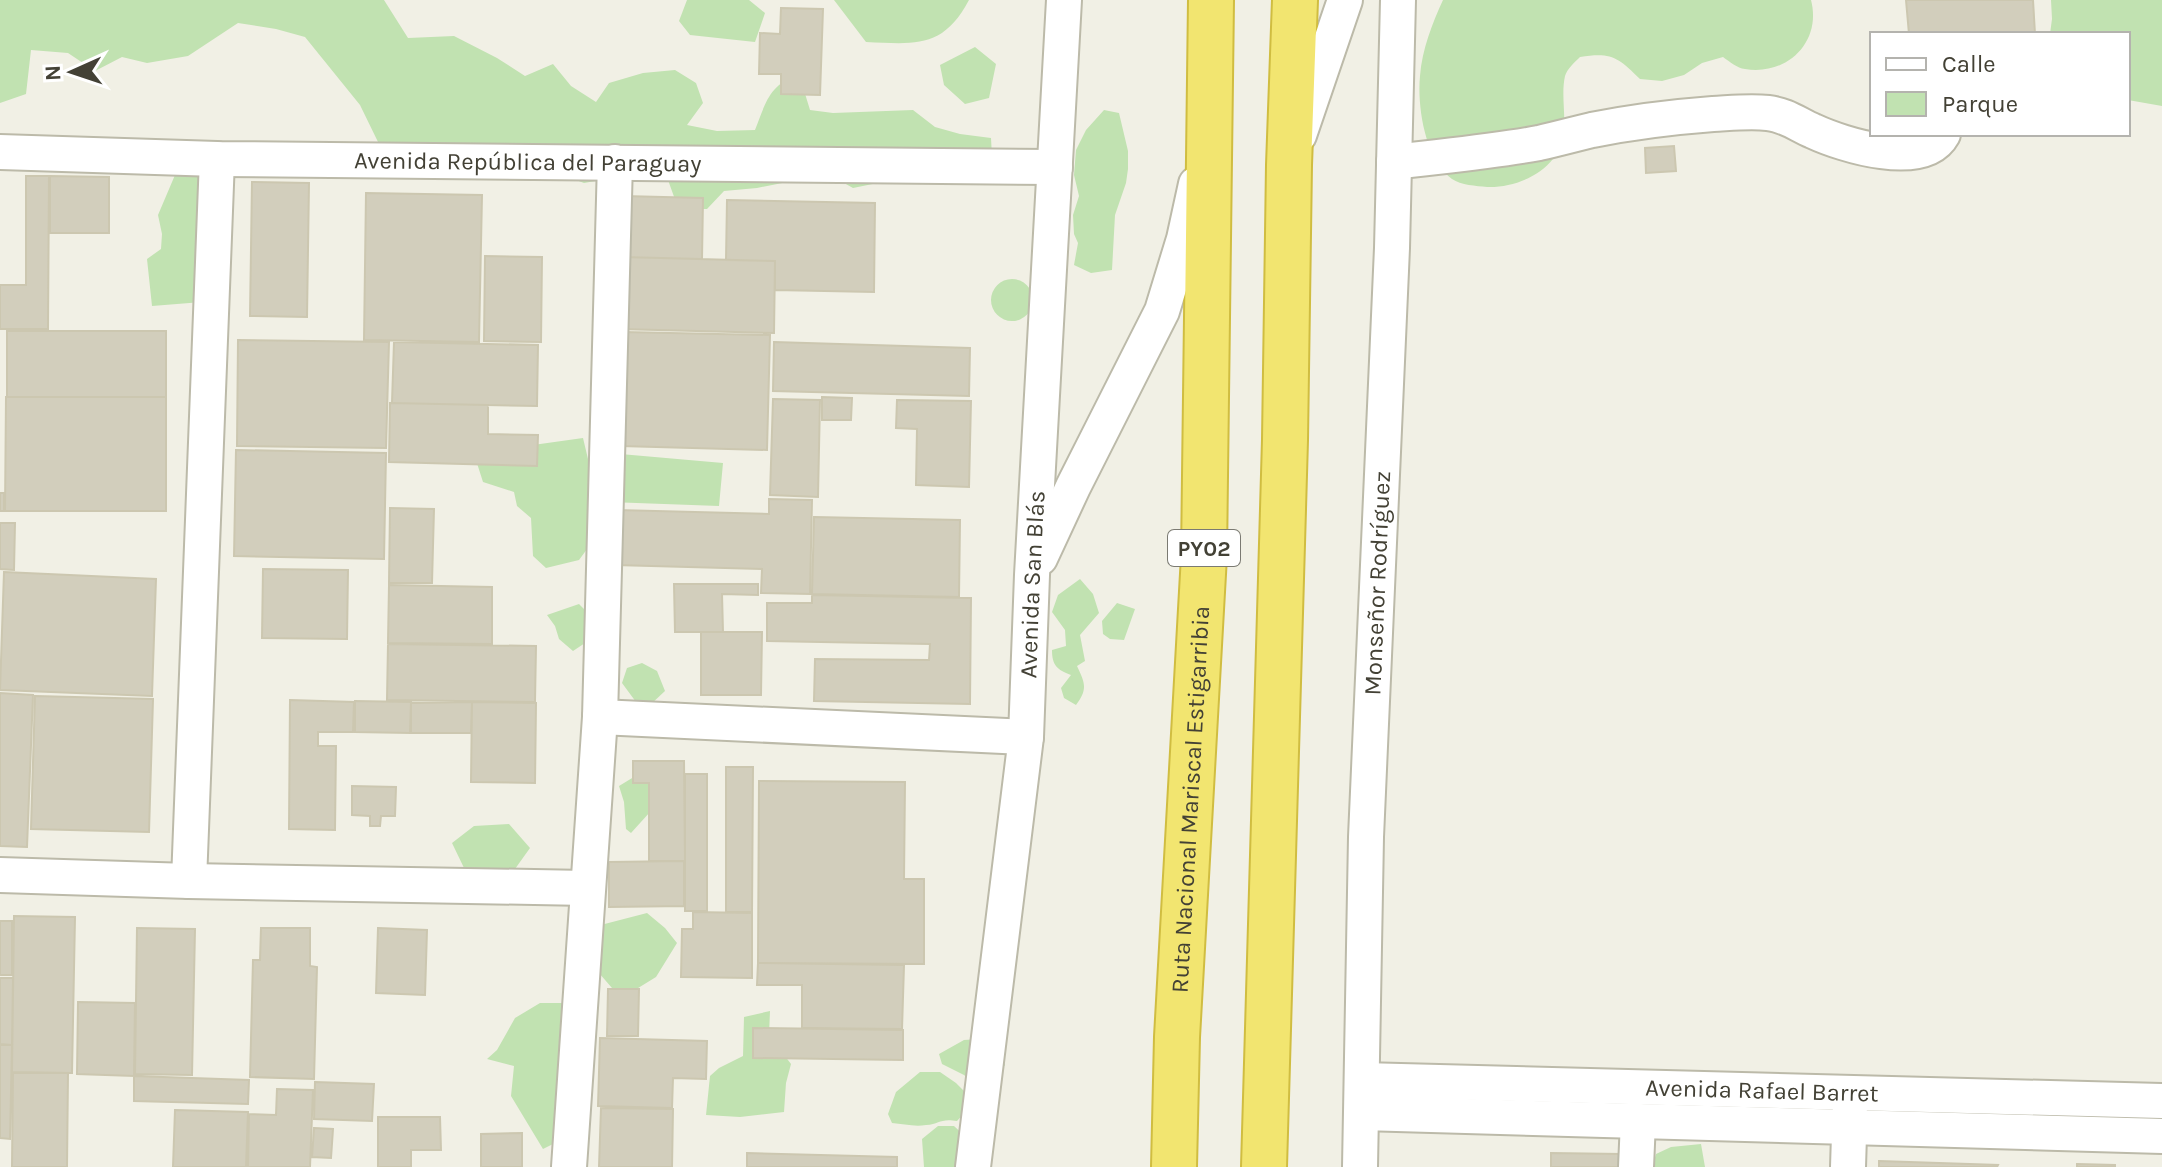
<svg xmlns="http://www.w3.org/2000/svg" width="2162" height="1167" font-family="Karla,sans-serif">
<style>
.green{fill:#c1e2b1}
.building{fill:#d2cebc;stroke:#ccc7b0;stroke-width:2}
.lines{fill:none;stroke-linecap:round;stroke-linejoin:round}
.minor-casing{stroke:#bcbaa9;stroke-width:38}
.highway-casing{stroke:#d0bd41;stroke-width:48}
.minor{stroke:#fff;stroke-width:34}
.highway{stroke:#f2e570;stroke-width:44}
.labels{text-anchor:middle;stroke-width:6;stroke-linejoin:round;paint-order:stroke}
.shield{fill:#fff;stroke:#7b7a72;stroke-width:2}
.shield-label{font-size:22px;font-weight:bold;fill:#434135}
.street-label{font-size:24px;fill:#434135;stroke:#fff}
</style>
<rect width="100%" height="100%" fill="#f1f0e5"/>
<path class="green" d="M0,0H384L408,38L454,36L497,58L525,76L553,64L571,86L596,102L609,83L643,73L675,70L696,83L703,103L687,125L717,131L755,130C766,102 769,85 799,74L810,110L833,113L913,110L935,127L960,134L991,138L993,176H912L853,188L828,174L757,188L724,191L707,209H690L677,205L668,180L650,171L584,183L557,173L379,144L360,105L305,37L276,29L238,23L188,56L147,63L122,57L95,71L68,53L31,50L26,94L0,103Z
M687,0H749L765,13L755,42L690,35L679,21Z
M834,0H969C943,49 915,44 866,42Z
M1443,0H1811C1822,42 1787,76 1745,69C1737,68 1730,62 1723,57L1702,63L1684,75L1662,81L1640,79C1618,57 1611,52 1580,57C1575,62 1567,69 1565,76C1559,103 1573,136 1553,159C1538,178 1510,188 1487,187C1476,186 1461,185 1452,179C1425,160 1417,106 1420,76C1422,50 1432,24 1443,0Z
M2051,0H2162V106L2128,100V34H2050L2052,19Z
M975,47L996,64L989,98L965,104L944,85L940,65Z
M1104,110L1119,113L1128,151V169L1126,183L1115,215L1112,270L1091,273L1074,265L1078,243L1074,234L1073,215L1079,196L1074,175L1076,150L1086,130Z
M204,174L209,188L196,227L207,245L202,302L152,306L147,259L161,249L162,234L158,215L175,175Z
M991 300a21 21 0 1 1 42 0a21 21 0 1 1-42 0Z
M583,438L588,459L593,541L579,560L546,568L533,556L531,518L517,506L514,492L483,482L475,457L504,449Z
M609,453L723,463L719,506L609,502Z
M1080,579L1093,594L1099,613L1080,635L1085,661L1077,666C1085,683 1088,689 1076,705L1064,698L1061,688L1071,675C1057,670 1052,665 1052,650L1066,646L1065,630L1052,612L1058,595Z
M1117,603L1135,609L1124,640L1110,639L1103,634L1102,621Z
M579,604L591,616L588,641L573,651L559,639L555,626L547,615Z
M642,663L657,671L665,691L650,705L636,702L622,683L627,668Z
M642,772L659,783L650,812L631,833L626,829L624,802L619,786Z
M509,824L530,848L502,887L465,870L452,843L474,826Z
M647,913L665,928L677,943L656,977L630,993L612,988L599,973L593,927Z
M540,1003H562L569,1023V1136L543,1149L511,1096L514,1066L487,1059L497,1050L515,1018Z
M770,1011L769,1035L791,1064L786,1083L784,1112L740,1117L706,1115L710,1076L719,1068L743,1056L744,1017Z
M994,1038L1005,1065L994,1079L976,1085L964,1075L942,1064L939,1054L964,1040Z
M920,1072H940L956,1083L971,1098L967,1110L957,1121C940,1118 940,1124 926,1125C915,1127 903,1124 892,1123L888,1114L896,1092Z
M938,1126H954L970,1141L988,1167H924L922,1139Z
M1701,1144L1705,1167H1652L1656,1154L1671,1147Z"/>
<path class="building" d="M1906,0H2033L2035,34H1909Z
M781,8L823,9L820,95L781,94V74H759L760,33L780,34Z
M1674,146L1676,171L1646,173L1645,148Z
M26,176H49L48,329H0V285H26Z
M50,176L109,177V233H50Z
M252,182L309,183L307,317L250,316Z
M366,193L482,195L479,342L364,340Z
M623,196L703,198L702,259L621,257Z
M727,200L875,203L874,292L775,290V261L726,260Z
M485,256L542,257L541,342L484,341Z
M622,257L775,261L774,333L620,329Z
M7,331H166V397H7Z
M623,332L770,335L767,450L621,446Z
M238,340L389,342L386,448L237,446Z
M394,342L538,345L537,406L392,403Z
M774,342L970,348L969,396L773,391Z
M6,397H166V511H5Z
M822,397L852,398L851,420H822Z
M773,399L820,400L818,497L770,495Z
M897,400L971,401L969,487L916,485L917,429L896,428Z
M390,403L488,405V434L538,435L537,466L389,462Z
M236,450L386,453L384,559L234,556Z
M0,493H4V511H0Z
M769,499L812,500L810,594L761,593L762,569L615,565L617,510L769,514Z
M390,508L434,509L432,583H389Z
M814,517L960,520L959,597L812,594Z
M0,523H15L14,570L0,569Z
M263,569L348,570L347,639L262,638Z
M4,572L156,579L152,696L0,690Z
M674,584H758V595L722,594L723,632H675Z
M389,585L492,587V644L388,643Z
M812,595L971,598L970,704L814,701L815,659L929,660L930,644L767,641V603H812Z
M701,632H762L761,695H701Z
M388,644L536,646L535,702L387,700Z
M0,693L33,695L27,847L0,846Z
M35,696L153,699L149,832L31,829Z
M290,700L354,702L353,732H318V746H336L335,830L289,829Z
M355,701L411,702L410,733L355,732Z
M472,702L471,733H411V703Z
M472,702L536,703L535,783L471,782Z
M633,761H684L685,861H649V783H633Z
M726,767H753L752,912H726Z
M685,774H707V911H685Z
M759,781L905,782L904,879H924V964L758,963Z
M352,786L396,787L395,816H381L380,826H370V816L352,815Z
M684,861V906L609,907V862Z
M693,912L752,913V978L681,977L682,929H693Z
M14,916L75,917L72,1073L12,1072Z
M0,921H12V975H0Z
M137,928L195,929L192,1075L135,1074Z
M261,928H310V966L317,967L314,1079L250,1077L253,960H260Z
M378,928L427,930L425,995L376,993Z
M758,963L904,965L902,1029L802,1028V985H757Z
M0,978H13L12,1045L0,1044Z
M608,989H639L638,1036H607Z
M78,1002L135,1003L134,1076L77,1074Z
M753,1028L903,1030V1060L753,1058Z
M600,1038L707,1041L706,1079L673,1078L672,1108L598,1106Z
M0,1045H12L10,1139L0,1138Z
M13,1073H68L67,1167H12Z
M134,1076L249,1080L248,1104L134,1101Z
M315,1082L374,1084L372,1121L314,1119Z
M277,1089L313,1090L310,1167H248L249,1114L276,1115Z
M601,1108L673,1109L672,1167H599Z
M175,1110L248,1112L246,1167H173Z
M378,1117H440L441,1150H411V1167H378Z
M314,1128L333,1129L331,1158L312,1157Z
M522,1133V1167H481V1134Z
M747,1153L897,1157V1167H747Z
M1551,1153L1621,1154V1167H1551Z
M1879,1161L1998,1165L1997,1167H1879Z
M2077,1164L2115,1165V1167H2077Z"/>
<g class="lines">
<defs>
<g id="minor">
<path d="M1299,135L1345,0"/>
<path id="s1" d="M0,152L217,159L1055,167"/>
<path d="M1394,162C1442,156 1491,152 1539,143C1557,139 1575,134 1592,130C1632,122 1673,117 1713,114C1732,113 1750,111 1768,113C1786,115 1797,124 1813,131C1843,145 1923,170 1943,134"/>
<path d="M1040,558L1073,487L1162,311L1184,239L1196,184"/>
<path d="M600,717L1026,737"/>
<path d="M0,875L189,881L587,888"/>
<path d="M189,881L217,159"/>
<path id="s2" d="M1362,1080L2162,1101"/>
<path d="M1362,1113L2162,1136"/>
<path d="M569,1167L600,717L615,162"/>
<path id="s3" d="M973,1167L1026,737L1032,575L1064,0"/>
<path id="s4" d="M1360,1167L1366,837L1392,248L1398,0"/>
<path d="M1636,1167L1638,1121"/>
<path d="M1848,1167L1850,1103"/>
</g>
<g id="highway">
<path id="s5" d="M1174,1167L1177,1037L1204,556L1211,0"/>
<path d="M1264,1167L1285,440L1289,165L1295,0"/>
</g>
</defs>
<use href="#minor" class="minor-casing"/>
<use href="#highway" class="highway-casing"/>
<use href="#minor" class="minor"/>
<use href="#highway" class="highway"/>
</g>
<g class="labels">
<rect class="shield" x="1168" y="530" width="72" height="36" rx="6"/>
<g class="shield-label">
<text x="1204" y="556">PY02</text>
</g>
<g class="street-label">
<text dy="8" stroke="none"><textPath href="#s1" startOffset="528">Avenida República del Paraguay</textPath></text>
<text dy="8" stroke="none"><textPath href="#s4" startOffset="584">Monseñor Rodríguez</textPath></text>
<text dy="8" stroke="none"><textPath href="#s3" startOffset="586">Avenida San Blás</textPath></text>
<text dy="8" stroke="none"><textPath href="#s5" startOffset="368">Ruta Nacional Mariscal Estigarribia</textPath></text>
<text dy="8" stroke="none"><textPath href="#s2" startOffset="400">Avenida Rafael Barret</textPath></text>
</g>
</g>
<rect x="1870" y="32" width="260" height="104" fill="#ffffff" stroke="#b4b3ae" stroke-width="2"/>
<rect x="1886" y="58" width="40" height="12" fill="#ffffff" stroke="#b4b3ae" stroke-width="2"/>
<text x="1942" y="72" font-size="24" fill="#434135">Calle</text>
<rect x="1886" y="92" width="40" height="24" fill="#c1e2b1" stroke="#b4b3ae" stroke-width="2"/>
<text x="1942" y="112" font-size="24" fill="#434135">Parque</text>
<g transform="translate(72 72) rotate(267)" stroke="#ffffff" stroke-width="6" paint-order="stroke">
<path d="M0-6L14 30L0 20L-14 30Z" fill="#434135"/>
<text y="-12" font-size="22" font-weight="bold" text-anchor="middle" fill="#434135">N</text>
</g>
</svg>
